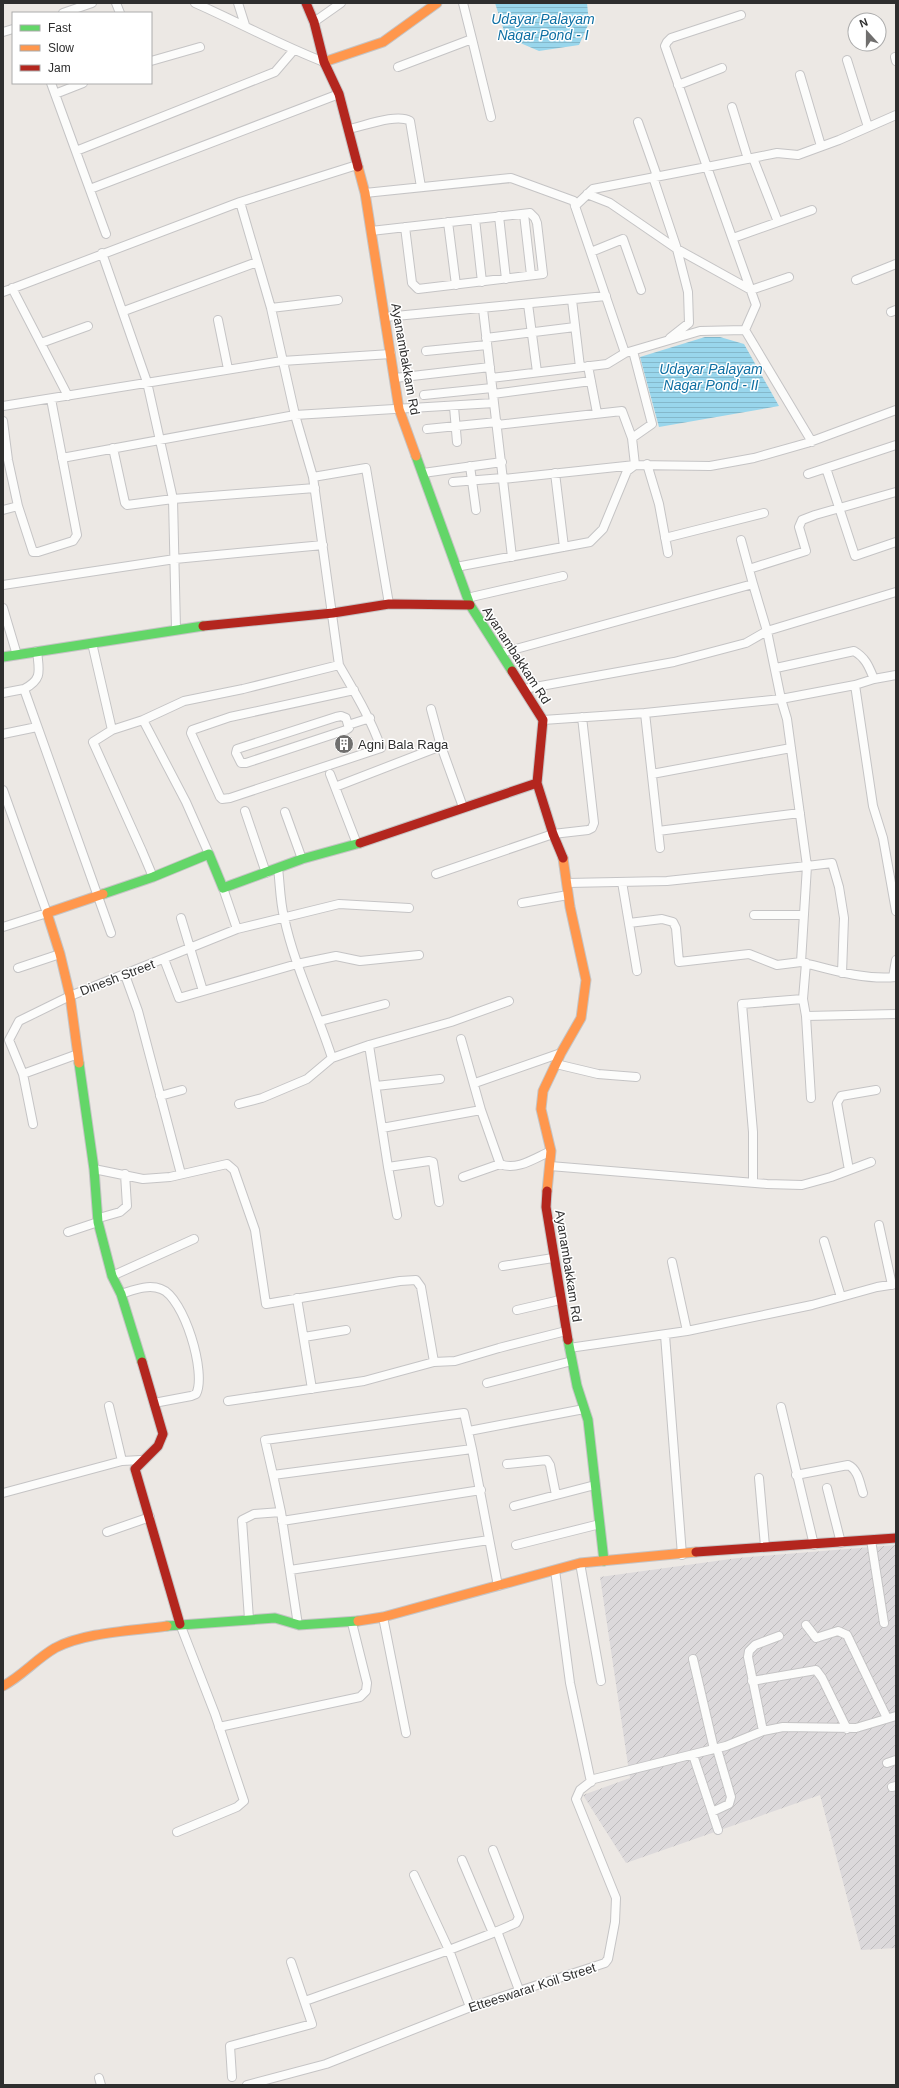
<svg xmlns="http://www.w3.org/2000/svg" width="899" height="2088" font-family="Helvetica,sans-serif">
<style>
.industrial{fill:url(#industrial-furrows)}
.water{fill:url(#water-rules)}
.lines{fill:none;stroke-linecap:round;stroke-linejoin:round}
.street-casing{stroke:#c5c4c5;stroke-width:10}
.fast-casing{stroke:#c5c4c5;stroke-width:11}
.slow-casing{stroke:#c5c4c5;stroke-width:11}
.jam-casing{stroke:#c5c4c5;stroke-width:11}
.street{stroke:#fcfcfb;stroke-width:8}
.fast{stroke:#63d668;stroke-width:9}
.slow{stroke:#ff974d;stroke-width:9}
.jam{stroke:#b3261e;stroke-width:9}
.labels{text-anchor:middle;stroke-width:3;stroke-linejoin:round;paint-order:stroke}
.street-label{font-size:13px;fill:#2e2e2e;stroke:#fff}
.poi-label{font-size:13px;fill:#2e2e2e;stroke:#fff;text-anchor:start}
.water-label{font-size:14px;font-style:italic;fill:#0d6fa3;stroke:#fff}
</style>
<defs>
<pattern id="industrial-furrows" width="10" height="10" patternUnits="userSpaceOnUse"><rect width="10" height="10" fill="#dcd9db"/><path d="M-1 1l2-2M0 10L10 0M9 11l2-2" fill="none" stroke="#bdbbbc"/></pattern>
<pattern id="water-rules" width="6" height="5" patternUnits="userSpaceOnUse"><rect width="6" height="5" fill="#99d6ec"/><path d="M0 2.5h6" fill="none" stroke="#84b8cb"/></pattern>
</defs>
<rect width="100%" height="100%" fill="#ece8e4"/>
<path class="industrial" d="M896,1545V1948L861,1950L820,1795L626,1863L583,1795L630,1778L600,1577L738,1558Z"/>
<path class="water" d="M495,3H587L589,23L579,45L539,51L506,37Z
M705,337H720L744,344L779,406L659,427L640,357Z"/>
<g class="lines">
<defs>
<path id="street" d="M116,3L120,13
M195,3C238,22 280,45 324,62
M238,3L245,25
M63,13L92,3
M741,15L671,38L667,42L665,46L707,167L777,153L798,155L839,140L896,115
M314,22L341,3
M3,32L13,29
M472,39L491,117
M895,57L896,61
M847,60L868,127
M151,61L200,47
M398,67L472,39L463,3
M800,75L821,146
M51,83L106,234
M678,85L722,68
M55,94L83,83
M732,107L748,159
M638,122L657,176
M349,129C364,126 397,113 410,121L421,187
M76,151L275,72L293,51
M753,158L778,222
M653,177L677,249L688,292L689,323L670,338
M90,189L339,94
M365,193L511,178L574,201L575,206C592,255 608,304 625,353L700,331L745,330L756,305L707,167L593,189L575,206
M587,194L610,203L677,249L751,290L789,277
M240,202L271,308L295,415L313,477L339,665C355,693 370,717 381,748L230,798L222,799L220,797L191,733L192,730L230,717L354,690
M524,214L531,275
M499,216L506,279
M475,219L482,282
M448,222L456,285
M371,231L530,213L535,218L537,223L543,274L418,289L412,283L405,227
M733,238L812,210
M591,252L623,239L641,290
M102,253L147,382L173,499L176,629
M856,280L896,264
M12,288L68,396
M3,292L240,202L357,165
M572,300L580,367
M528,304L537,372
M271,308L338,300
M483,309L512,557
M124,311L257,262
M891,312L896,310
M385,317L606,296
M218,320L228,369
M745,330L812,442
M486,338L575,327
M41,343L88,326
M426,351L487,345
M633,351L652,424L632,438L635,465
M588,366L597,413
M395,378L490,367
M491,378L607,364L625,353
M493,394L591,381
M424,395L492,388
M3,406L282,361L391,354
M454,407L457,442
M3,421L8,460L18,506L3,510
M497,425L622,411L632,438
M427,429L497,422
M113,448L125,503L127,505L173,499L315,488
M62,458L295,415L494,403
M647,464L659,504L668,553
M470,466L476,510
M826,468L855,556L896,542
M423,473L502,462
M555,473L564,547
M808,474L896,445
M313,477L366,468L389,604
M503,479L635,465L710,466L754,458L807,443L896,410
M453,482L503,478
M18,506L33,552H38L73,541L77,535L51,399
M665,538L764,513
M741,540L753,584
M456,567L590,542L603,529L627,471L635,465
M749,569L806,551L799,527L802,520L815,515L896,492
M3,585L175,559L323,545
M467,598L563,576
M3,608L17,655
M92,643L112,730L93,742L142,851L153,877
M37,651C39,671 43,679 24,689L111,933
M501,653L753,584L767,631L781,699L855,685L873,806L883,838L896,911
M776,668L854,651C866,658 869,667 874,679L855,685
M874,679L896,675
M524,689L674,662L746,643L767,631L896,592
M3,693L24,689
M431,709L441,746
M645,713L660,848
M143,720L184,701L243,689L339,665
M543,720L645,713L781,699L787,719L807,866L832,863L839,887L844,918L842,973
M348,725L349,728L346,730L246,763H241L236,753L237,749L336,717L341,716L346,718L348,725L370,718
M112,730L143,720L186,802L209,854
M3,734L37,727
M330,774L357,844
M652,774L791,748
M335,787L441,746L463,807
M3,790L47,913L3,927
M245,811L266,873
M285,812L302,859
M658,831L800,813
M278,868C280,884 280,901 284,917C294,965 317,1011 332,1058
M436,874L553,834L588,830L592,828L594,823L582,717
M622,882L637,971
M567,883L667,881L807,866L801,962C832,970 863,980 896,977
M223,888L237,929
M522,903L568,895
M754,915H804
M181,918L203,991
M629,923L662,919L673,922L676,928L679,962L749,954L777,965L801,962
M164,959L179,998L297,964L336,956L360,961L419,955
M806,963L803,999L806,1016L896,1014
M18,968L60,954
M125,975L138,1011L181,1174
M893,977L896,960
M806,1016L811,1098
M320,1021L385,1004
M369,1045L388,1167L429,1161L433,1162L439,1202
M556,1064L598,1074L636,1077
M23,1074L78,1054
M475,1083L561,1053
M376,1086L440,1079
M160,1096L182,1090
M239,1104L262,1098L307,1079L332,1058L369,1045L451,1022L509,1001
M481,1110L500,1164C517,1171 535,1158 551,1151
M33,1124L23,1074L9,1040L19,1021L70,996L237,929L339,904L409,908
M382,1128L481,1110L461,1039
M550,1166L767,1184L802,1185L831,1177L871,1162
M388,1167L397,1215
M94,1169L143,1179L170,1177L227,1164L234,1170L255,1230L266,1304L400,1281L416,1280L421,1287L434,1362L455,1361L499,1348L566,1331
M849,1170L837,1103L841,1096L876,1090
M463,1177L500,1164
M753,1182V1132L742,1004L803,999
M99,1218L120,1212L127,1206L125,1174
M879,1225L892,1285
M68,1232L98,1222
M824,1241L841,1297
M672,1262L687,1331
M503,1266L553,1258
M112,1276L194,1239
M121,1294C134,1290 148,1284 161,1289C184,1297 207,1374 196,1394L191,1396L154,1403
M297,1298L312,1389
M517,1310L560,1300
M665,1335L682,1555
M304,1337L346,1330
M569,1348L687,1331L812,1305L877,1287L896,1284
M487,1383L572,1361
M228,1401L364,1381L434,1362
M109,1406L122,1461
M781,1407L814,1545
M469,1431L584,1409
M507,1464L547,1460L550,1465L556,1495
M273,1475L265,1440L464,1413L472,1449
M796,1475L848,1465C858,1469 860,1484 863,1493
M759,1478L765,1546
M827,1488L841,1543
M3,1493L122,1461L141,1460
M514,1506L595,1485
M282,1521L481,1490
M107,1532L150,1517
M871,1540L884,1623
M516,1545L600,1524
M580,1563L601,1681
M290,1570L489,1540
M555,1570L570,1683L591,1782
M383,1617L406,1733
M249,1619L242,1520L254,1514L281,1512
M298,1625L281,1512L273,1475L472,1449L498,1586
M806,1625L816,1638L838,1631L847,1635L887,1718
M693,1659L714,1749
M752,1681L816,1670L822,1678L847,1729
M219,1727L360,1697L366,1691L367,1683L352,1623
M763,1731L748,1657L749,1651L755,1645L779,1636
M693,1755L718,1830
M887,1763L896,1760
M892,1787L896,1786
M712,1812L729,1804L731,1797L717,1749
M177,1832L237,1807L244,1801L215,1714L180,1624
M414,1875L449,1950L493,1933L462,1860
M497,1931L519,1990
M493,1933L516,1923L519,1917L493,1850
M305,2001L449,1950L470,2007
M232,2077L230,2046L312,2024L291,1962
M99,2078L101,2085
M247,2085L326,2064L473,2006L605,1963L608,1959L615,1922L616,1898L576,1799L580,1790L594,1779L726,1746L763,1731L783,1727L856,1728L896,1716"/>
<path id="fast" d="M416,456L470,605L512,671
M3,657L203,626
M103,894L153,877L209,854L223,888L302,859L360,843
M79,1063L94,1169L98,1222L112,1276L121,1294L142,1362
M568,1340L577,1386L588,1420L604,1561
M167,1626L275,1618L299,1625L358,1621"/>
<path id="slow" d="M324,62L383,42L437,3
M358,167L365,193L399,409L416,456
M79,1063L70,996L60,954L47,913L103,894
M547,1191L551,1151L541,1109L543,1091L561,1053L581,1018L586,980L570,907L563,858
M358,1621L383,1617L580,1563L696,1552
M3,1686C22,1676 36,1659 55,1648C85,1632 133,1631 167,1626"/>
<path id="jam" d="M306,3L314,22L324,62L339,94L358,167
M203,626L333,613L389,604L470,605
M512,671L543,720L537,783L553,834L563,858
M360,843L537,783
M547,1191L546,1207L568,1340
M142,1362L163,1434L158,1446L135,1469L180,1624
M696,1552L896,1538"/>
</defs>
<use href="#street" class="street-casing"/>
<use href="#fast" class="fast-casing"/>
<use href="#slow" class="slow-casing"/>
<use href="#jam" class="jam-casing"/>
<use href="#street" class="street"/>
<use href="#fast" class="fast"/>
<use href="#slow" class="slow"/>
<use href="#jam" class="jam"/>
</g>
<defs>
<symbol id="building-disc" viewBox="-11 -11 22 22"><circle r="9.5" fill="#706f6e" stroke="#fff"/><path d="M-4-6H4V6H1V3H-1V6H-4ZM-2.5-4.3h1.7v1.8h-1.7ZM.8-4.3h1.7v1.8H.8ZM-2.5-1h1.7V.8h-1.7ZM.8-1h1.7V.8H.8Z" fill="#fff"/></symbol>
</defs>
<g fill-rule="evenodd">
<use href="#building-disc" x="333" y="733" width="22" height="22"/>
</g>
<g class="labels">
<g class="street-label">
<text transform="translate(406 359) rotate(80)" y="5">Ayanambakkam Rd</text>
<text transform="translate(517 655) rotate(57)" y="5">Ayanambakkam Rd</text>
<text transform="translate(117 977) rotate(-21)" y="5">Dinesh Street</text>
<text transform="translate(569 1266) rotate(81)" y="5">Ayanambakkam Rd</text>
<text transform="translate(532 1987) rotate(-18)" y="5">Etteeswarar Koil Street</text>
</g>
<g class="poi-label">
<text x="358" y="749">Agni Bala Raga</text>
</g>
<g class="water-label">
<text x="543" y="24">Udayar Palayam<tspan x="543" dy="16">Nagar Pond - I</tspan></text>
<text x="711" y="374">Udayar Palayam<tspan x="711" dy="16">Nagar Pond - II</tspan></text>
</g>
</g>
<rect width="899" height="2088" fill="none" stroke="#2e2e2e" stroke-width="8"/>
<rect x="12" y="12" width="140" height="72" fill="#ffffff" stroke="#ababab"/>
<rect x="20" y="25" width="20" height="6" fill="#63d668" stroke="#ababab"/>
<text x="48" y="32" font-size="12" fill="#2e2e2e">Fast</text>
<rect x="20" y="45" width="20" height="6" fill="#ff974d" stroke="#ababab"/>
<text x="48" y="52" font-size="12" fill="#2e2e2e">Slow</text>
<rect x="20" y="65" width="20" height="6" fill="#b3261e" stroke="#ababab"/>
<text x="48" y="72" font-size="12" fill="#2e2e2e">Jam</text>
<g transform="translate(867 32) rotate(339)"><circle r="19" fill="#ffffff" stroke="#ababab"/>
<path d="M0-3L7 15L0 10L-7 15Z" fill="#706f6e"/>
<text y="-6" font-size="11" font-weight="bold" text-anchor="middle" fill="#2e2e2e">N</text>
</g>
</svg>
